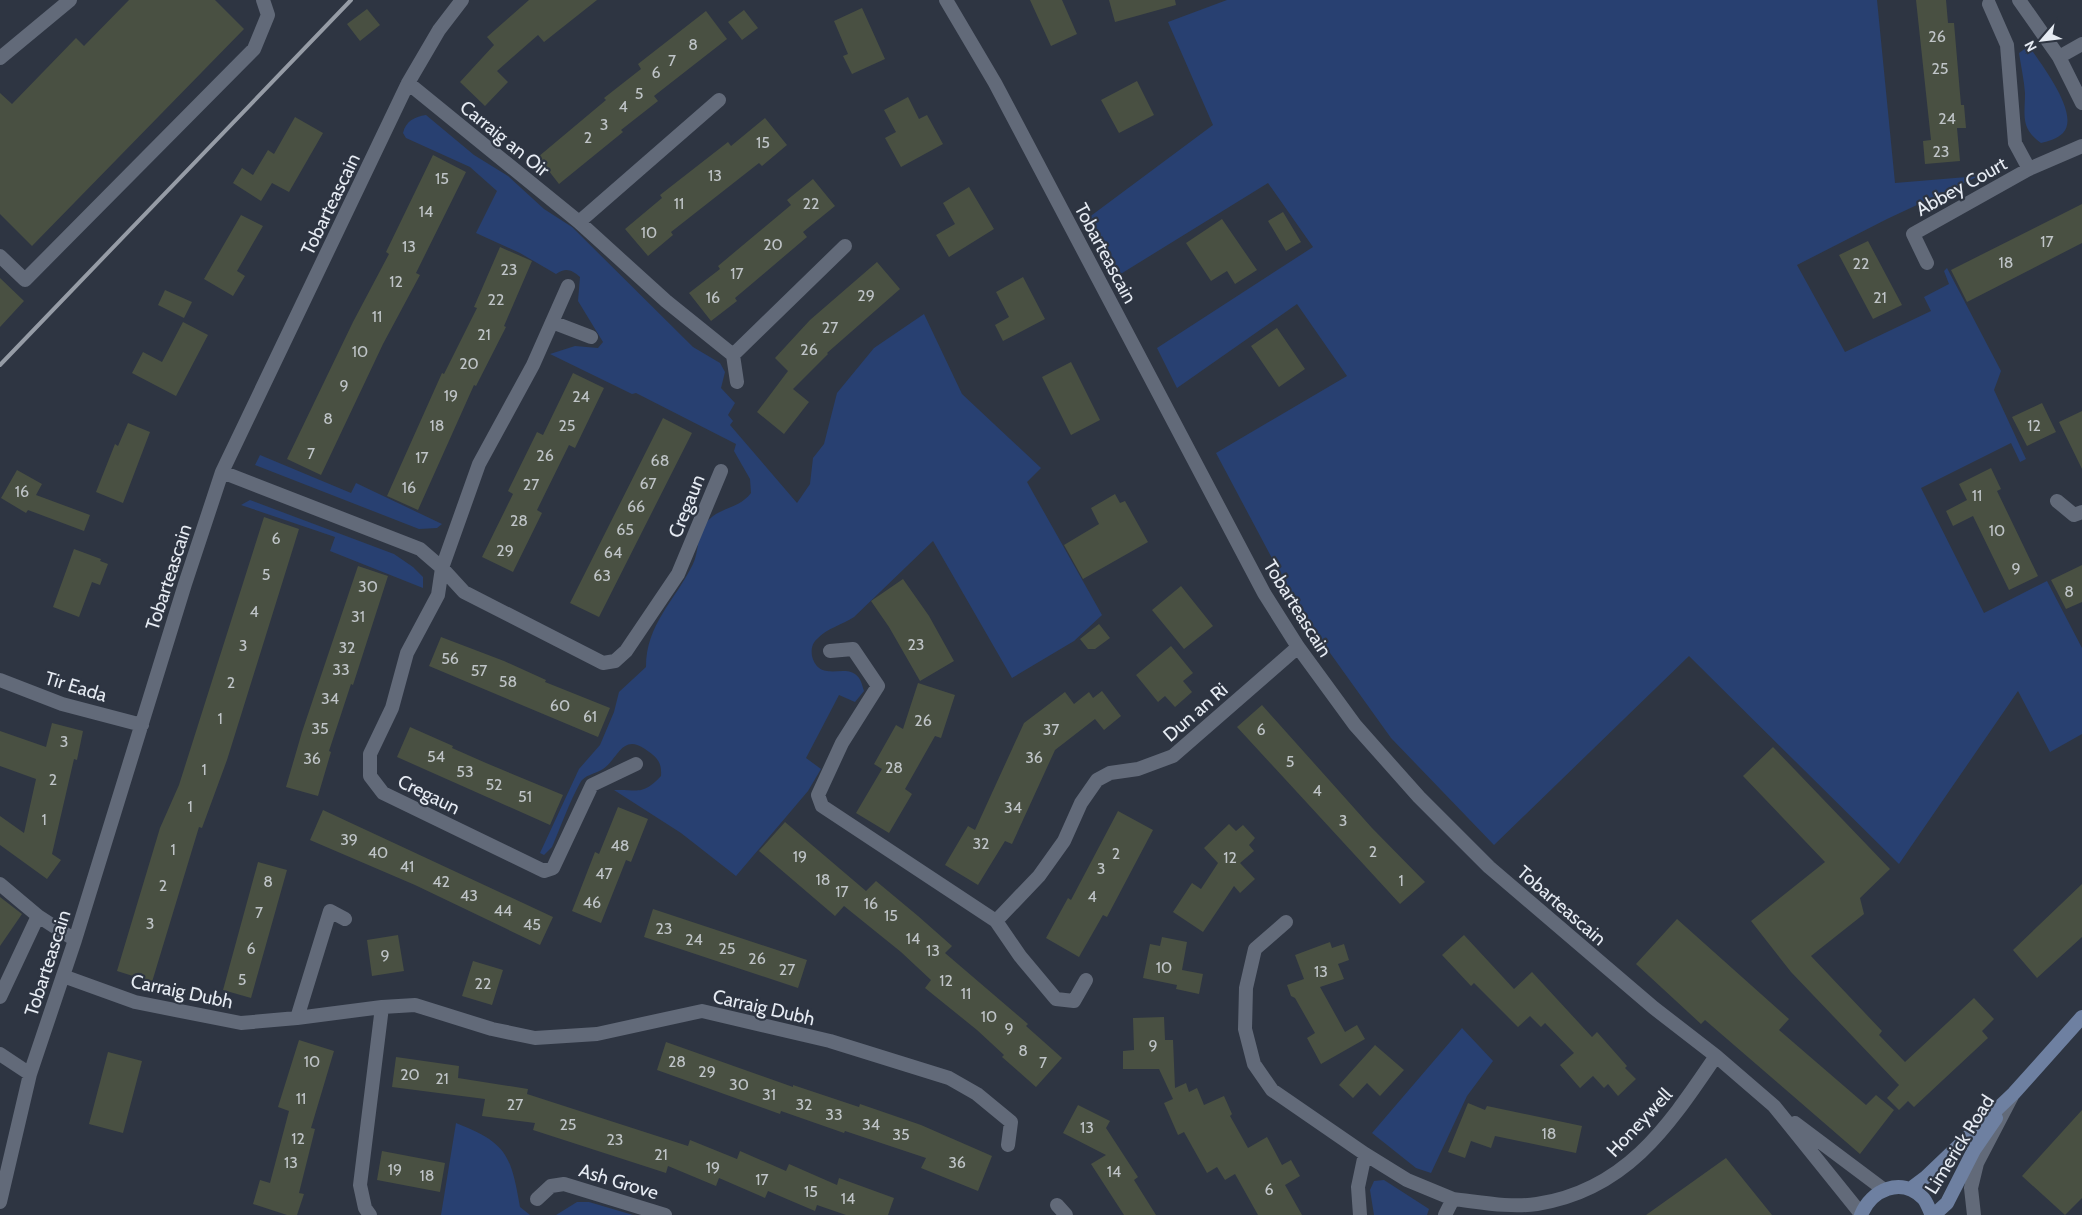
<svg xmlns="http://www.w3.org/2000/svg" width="2082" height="1215" font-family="Cabin,sans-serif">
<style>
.green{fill:#284071}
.building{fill:#495042}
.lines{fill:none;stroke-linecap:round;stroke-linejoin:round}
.minor{stroke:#626a79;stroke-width:14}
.tertiary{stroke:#626a79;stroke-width:14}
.secondary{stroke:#6e80a1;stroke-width:14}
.rail{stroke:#969ca6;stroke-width:4}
.labels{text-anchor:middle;stroke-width:4.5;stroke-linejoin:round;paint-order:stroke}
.number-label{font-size:16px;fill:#bfc4c7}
.street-label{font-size:19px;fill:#e6ebf3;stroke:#2e3542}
</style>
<rect width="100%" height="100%" fill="#2e3542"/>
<path class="green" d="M1227,0H1877L1895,183L1979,176L1887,219L1797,265L1845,352L1931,311L1924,297L1949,284L1944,271L1947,268L2001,371L1994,390L2026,459L2020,462L2011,443L1921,488L1984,613L2047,581L2082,648V734L2050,752L2018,691L1899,864L1689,656L1494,845L1391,738L1300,611L1216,453L1347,376L1297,304L1177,388L1157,348L1313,247L1268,183L1119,275L1088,218L1213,125L1168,22Z
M2029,46C2040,63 2081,114 2063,133C2057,139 2049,141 2041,143C2020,128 2025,116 2025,93C2024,80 2021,66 2019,53Z
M426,115L474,155L508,176L544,209L572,227L693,347L720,363L725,372L721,388L735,403L728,415L733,421L730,425L797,503L810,484L813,458L824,444L837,393L874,348L924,314L962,394L1041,468L1027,482L1102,615L1074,641L1012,678L933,541L854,617C842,625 827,628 817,639C812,643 811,650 812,656C819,682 842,665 855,674C861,678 862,685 864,691L855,702L839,695L806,758L821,769L808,791L736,876L681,833L614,790C639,789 642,796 661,776C662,762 657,757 645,749C622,733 618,759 603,769C595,774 584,775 580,783C569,803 561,826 552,847L544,855L540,853L579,769L600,745L614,712L619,692L646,667C646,624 675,601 693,564C699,552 697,534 705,524C719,506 738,510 751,493L750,479L734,451L736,444L636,393L632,394L550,354L575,346L598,348L603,342L578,301L580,277C572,270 566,267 556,274L520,253L476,233L497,191L470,167L406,138L403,133C406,121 414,117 426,115Z
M260,455L351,493L356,483L442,524L437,528L419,529L255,465Z
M250,500L394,554L413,567L423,577V588L330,551L335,537L241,505Z
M1462,1028L1493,1061L1467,1096L1431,1173L1416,1168L1372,1133Z
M456,1123C507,1143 511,1155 520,1207L530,1215H441Z
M1384,1180L1429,1209L1427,1215H1374L1370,1190L1374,1181Z
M577,1202H589L633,1215H556Z"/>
<path class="building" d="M129,0H215L244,29L32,246L0,214V93L12,104L76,38L84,46Z
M529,0H597L544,42L538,35L497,71L508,82L485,106L460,82L494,45L487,37Z
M1030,0H1062L1077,34L1051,46Z
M1109,0H1175L1176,5L1115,22Z
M1916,0H1946L1948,23H1954L1961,105H1964L1966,128H1957L1960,161L1925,164L1923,141L1931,140Z
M862,8L885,59L852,74L843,56L848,54L834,21Z
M367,9L380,25L360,41L347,24Z
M744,10L758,28L742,40L728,22Z
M706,11L727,39L654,96L658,101L621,130L623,132L559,184L538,157L606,100L604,98L641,69L638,64Z
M1137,81L1154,115L1119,133L1101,100Z
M908,97L919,119L927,115L943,144L901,167L885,138L896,132L884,110Z
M295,117L323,133L289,192L272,183L261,201L233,183L242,168L253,175L268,150L274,154Z
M765,118L787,145L762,166L759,163L671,232L673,235L648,256L625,229L662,198L660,195L728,142L731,146Z
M433,155L466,172L416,273L420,275L383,344L321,475L287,459L353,322L389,254L386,252Z
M813,179L835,206L803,232L807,237L735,298L737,301L711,321L689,293L720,269L718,266L791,205L787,200Z
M969,187L994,229L949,257L936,235L955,224L943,203Z
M2082,204V243L1967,302L1951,270Z
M1283,212L1301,242L1286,251L1268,221Z
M241,215L263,226L237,271L245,276L233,296L204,279Z
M1222,219L1257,270L1235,284L1227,271L1211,281L1186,243Z
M1868,241L1902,305L1873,319L1839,255Z
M500,247L532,261L504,326L506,327L476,386L474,385L418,510L387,496L442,373L444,374L477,308L474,307Z
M877,262L900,289L827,353L828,354L793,389L809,402L784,434L757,412L788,371L775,358L810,320Z
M1023,277L1045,319L1003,341L995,325L1009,317L996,292Z
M0,278L24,301L0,327Z
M165,290L192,302L184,318L158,305Z
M183,322L208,335L176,396L132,373L143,352L162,362Z
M1277,328L1305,369L1279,387L1251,346Z
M1071,362L1100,420L1071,435L1042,377Z
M573,373L604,388L575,448L569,445L537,510L542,513L513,572L482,557L513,494L508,491L537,432L543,435Z
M2042,403L2056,432L2027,446L2012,417Z
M2082,411V469L2059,422Z
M663,418L692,433L599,617L570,603Z
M128,423L150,432L123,503L96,492L115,444L118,446Z
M1991,468L2001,489L1997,491L2038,576L2009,590L1973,516L1953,526L1946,511L1967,500L1959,484Z
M17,470L42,484L36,495L90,515L84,531L28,510L26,513L1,498Z
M1115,494L1120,503L1125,501L1148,542L1083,579L1064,545L1099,524L1091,508Z
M264,517L299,529L227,760L202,828L199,827L152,982L117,971L160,828L179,785Z
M74,549L101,559L100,561L108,564L100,585L92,582L79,617L53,607Z
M2082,565V602L2066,609L2051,580Z
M358,566L388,576L353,685L351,684L329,751L331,752L318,796L286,787L302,732Z
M903,579L929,616L954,661L920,681L889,627L871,601Z
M1181,586L1213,626L1184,649L1152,610Z
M1099,624L1110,638L1095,649H1088L1080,639Z
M441,637L504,661L546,680L545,682L610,708L598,737L429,666Z
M1171,646L1193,673L1183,681L1192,692L1175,707L1165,696L1158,702L1136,675Z
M918,683L955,695L941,738L935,736L905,789L912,794L889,833L856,813L882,769L874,764L896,725L903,729Z
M1102,691L1121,716L1104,730L1095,719L1055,750L1012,844L1005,841L978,885L945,865L968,826L975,830L1024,723L1065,692L1074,704L1089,692L1093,698Z
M1262,705L1372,828L1425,882L1400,904L1237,727Z
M52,723L83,731L77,760L74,759L52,854L61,860L47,879L0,845V816L24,833L36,779L0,766V731L46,747Z
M410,727L453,746L452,748L486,763L563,795L550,825L397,757Z
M1773,747L1890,869L1860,898L1864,914L1811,956L1882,1031L1879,1035L1905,1062L1974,998L1994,1019L1982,1031L1988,1038L1914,1107L1908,1101L1899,1110L1887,1098L1899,1085L1791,972L1751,921L1825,862L1743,776Z
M618,807L648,819L631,862L626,860L601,923L572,911L595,852L599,854Z
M323,810L553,917L540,945L415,885L310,840Z
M1118,811L1153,830L1107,917L1103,915L1079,957L1046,938L1068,898L1071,900Z
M785,822L866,891L876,881L918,916L952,946L945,953L1028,1024L1026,1026L1062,1058L1036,1087L1002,1057L1004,1055L977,1030L925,988L931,980L901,952L844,906L835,916L759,851Z
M1229,824L1236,831L1243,825L1255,838L1249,845L1254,851L1240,863L1255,879L1240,893L1234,886L1203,932L1173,912L1192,883L1201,889L1218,863L1204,848Z
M258,862L287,870L251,998L223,990Z
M2082,884V937L2037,978L2013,950Z
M0,897L22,914L0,946Z
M653,909L807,960L798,988L644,937Z
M1677,919L1789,1019L1779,1030L1866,1105L1876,1095L1894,1110L1860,1154L1705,1020L1701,1024L1636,964Z
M398,935L404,971L372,976L367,940Z
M1464,935L1514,989L1532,972L1592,1037L1597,1032L1627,1066L1625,1068L1636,1079L1618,1096L1608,1084L1604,1088L1593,1076L1580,1088L1560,1065L1574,1053L1545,1023L1541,1027L1530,1016L1518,1027L1474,983L1471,986L1442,955Z
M1162,937L1187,942L1182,970L1203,974L1199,994L1176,989L1177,985L1143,978L1150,944L1160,946Z
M1330,942L1332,948L1344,944L1349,960L1338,964L1344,979L1320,987L1345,1032L1357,1025L1365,1039L1321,1064L1307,1038L1315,1033L1295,998L1291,996L1287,985L1304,979L1295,955Z
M473,961L503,970L492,1005L462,996Z
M1164,1017L1165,1040H1173L1175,1088L1186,1083L1189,1092L1197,1088L1204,1105L1224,1096L1232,1114L1230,1116L1248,1148L1267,1137L1282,1165L1291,1160L1300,1176L1285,1185L1302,1215H1258L1235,1174L1225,1180L1217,1167L1207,1173L1184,1132L1178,1135L1164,1103L1173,1099L1159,1069H1123V1051L1134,1050L1133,1018Z
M299,1040L334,1051L311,1128L315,1129L299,1193L304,1194L297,1215H287L253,1204L260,1180L270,1183L289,1111L278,1107Z
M666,1042L793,1087V1085L859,1107L860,1104L921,1125L992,1156L978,1191L921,1168L926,1158L845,1131L844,1133L781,1111L780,1114L657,1070Z
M1375,1045L1404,1070L1380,1096L1367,1083L1353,1098L1339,1085Z
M108,1052L142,1061L123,1133L89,1124Z
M396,1057L459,1066L458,1078L528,1089L527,1094L688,1146L690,1140L737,1159L740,1151L786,1171L789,1164L837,1185L839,1178L894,1198L888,1215H846L817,1205L815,1211L768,1191L765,1198L719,1178L716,1186L668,1166L666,1173L533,1130L535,1123L482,1116L485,1099L392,1087Z
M1468,1103L1485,1110L1487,1106L1582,1126L1576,1153L1495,1136L1491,1148L1471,1141L1465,1158L1448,1152Z
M1078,1105L1110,1121L1106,1128L1138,1177L1134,1180L1156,1215H1124L1091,1164L1106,1155L1063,1133Z
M2082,1110V1198L2065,1215L2022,1176Z
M382,1151L445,1163L440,1192L377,1180Z
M1726,1158L1772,1215H1646Z"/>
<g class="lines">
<path class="minor" d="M946,0L995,83L1264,593L1298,647L1355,725L1419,797L1489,867L1654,1008L1716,1056L1774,1106L1861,1214
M2019,0L2059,57L2082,103
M1989,4L2007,45L2015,143L2029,169
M2059,57L2082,44
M0,58L70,0
M408,83L579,222L666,301L733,355L737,382
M579,222L719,100
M0,256L25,280L254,49L268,15L263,0
M1927,263L1913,234L2029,169L2082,146
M568,286L533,365L479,464L442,568L464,592L603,663L615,661L626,651L678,574L721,471
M552,322L591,337
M733,355L845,246
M222,472L420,549L442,568L438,595L407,653L392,708L370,754V776L383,793L544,871L553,868L592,785L636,764
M2057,501L2074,515L2082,512
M830,651L853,649L878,686L842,743L818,795L822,806L996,921L1039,876L1064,841L1081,803L1097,780L1110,773L1138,769L1173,756L1298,647
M0,680L62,704L142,725
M0,884L38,916L75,940
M996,921L1020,956L1056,999L1074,1001L1086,980
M1286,922L1255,949L1246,988L1245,1029L1254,1064L1272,1090L1365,1154L1358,1187L1360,1215
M63,976L135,1002L241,1023L297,1018L330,911L345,919
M0,997L38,916
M297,1018L382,1007
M0,1054L30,1074
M1795,1123L1883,1189
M1365,1154L1407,1180L1453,1199
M537,1199L551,1186L564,1184L665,1215
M0,1202L30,1074L75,940L185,584L222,472L408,83L439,30L462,0
M1057,1205L1066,1215
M370,1215L365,1208L360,1185L382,1007L415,1005L492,1029L535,1038L597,1034L702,1011L830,1041L949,1078L977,1094L1011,1122L1008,1145
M1445,1215L1453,1199C1480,1202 1510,1208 1537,1204C1627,1190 1669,1125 1716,1056"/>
<path class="tertiary" d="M1974,1215L1971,1188L1977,1163L2012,1096"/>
<path class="secondary" d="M1910,1189L1926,1177L2014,1093L2082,1017
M1861,1215C1871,1190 1901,1176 1923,1198C1927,1202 1929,1210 1932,1215
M1934,1215L1947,1203L1974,1150L1996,1118"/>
<path class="rail" d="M0,365L351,0"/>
</g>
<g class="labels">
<g class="number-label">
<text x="1937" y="42">26</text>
<text x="693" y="50">8</text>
<text x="672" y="66">7</text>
<text x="1940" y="74">25</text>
<text x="656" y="78">6</text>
<text x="639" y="99">5</text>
<text x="623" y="112">4</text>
<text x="1947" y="124">24</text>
<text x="604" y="130">3</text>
<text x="588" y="143">2</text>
<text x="763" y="148">15</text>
<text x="1941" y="157">23</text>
<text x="715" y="181">13</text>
<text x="442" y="184">15</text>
<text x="679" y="209">11</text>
<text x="811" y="209">22</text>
<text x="426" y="217">14</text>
<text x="649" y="238">10</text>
<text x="2047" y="247">17</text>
<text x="773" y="250">20</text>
<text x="409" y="252">13</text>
<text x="2006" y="268">18</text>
<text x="1861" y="269">22</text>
<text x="509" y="275">23</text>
<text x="737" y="279">17</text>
<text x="396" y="287">12</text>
<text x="866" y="301">29</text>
<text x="713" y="303">16</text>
<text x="1880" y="303">21</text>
<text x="496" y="305">22</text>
<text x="377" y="322">11</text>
<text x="830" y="333">27</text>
<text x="484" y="340">21</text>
<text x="809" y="355">26</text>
<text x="360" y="357">10</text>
<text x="469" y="369">20</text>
<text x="344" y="391">9</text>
<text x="451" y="401">19</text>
<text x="581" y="402">24</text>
<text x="328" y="424">8</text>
<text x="437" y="431">18</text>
<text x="567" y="431">25</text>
<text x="2034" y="431">12</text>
<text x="311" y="459">7</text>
<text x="545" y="461">26</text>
<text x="422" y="463">17</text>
<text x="660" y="466">68</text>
<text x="648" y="489">67</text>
<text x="531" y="490">27</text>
<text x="409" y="493">16</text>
<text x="22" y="497">16</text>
<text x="1977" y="501">11</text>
<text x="636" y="512">66</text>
<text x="519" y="526">28</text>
<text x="625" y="535">65</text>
<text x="1997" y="536">10</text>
<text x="276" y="544">6</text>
<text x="505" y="556">29</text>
<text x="613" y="558">64</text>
<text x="2016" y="574">9</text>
<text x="266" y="580">5</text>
<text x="602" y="581">63</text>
<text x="368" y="592">30</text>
<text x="2069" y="597">8</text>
<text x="254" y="617">4</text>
<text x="358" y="622">31</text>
<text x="916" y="650">23</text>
<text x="243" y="651">3</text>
<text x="347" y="653">32</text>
<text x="450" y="664">56</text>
<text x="341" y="675">33</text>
<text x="479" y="676">57</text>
<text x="508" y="687">58</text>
<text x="231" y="688">2</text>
<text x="330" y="704">34</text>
<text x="560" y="711">60</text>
<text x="590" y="722">61</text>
<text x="220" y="724">1</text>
<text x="923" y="726">26</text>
<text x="320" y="734">35</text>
<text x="1051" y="735">37</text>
<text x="1261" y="735">6</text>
<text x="64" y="747">3</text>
<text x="436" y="762">54</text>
<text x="1034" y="763">36</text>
<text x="312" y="764">36</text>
<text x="1290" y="767">5</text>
<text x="894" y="773">28</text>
<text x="204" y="775">1</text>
<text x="465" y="777">53</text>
<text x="53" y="785">2</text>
<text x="494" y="790">52</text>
<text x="1317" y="796">4</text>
<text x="525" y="802">51</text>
<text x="190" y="812">1</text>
<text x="1013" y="813">34</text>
<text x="44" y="825">1</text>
<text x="1343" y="826">3</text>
<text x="349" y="845">39</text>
<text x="981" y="849">32</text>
<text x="620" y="851">48</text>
<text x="173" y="855">1</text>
<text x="1373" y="857">2</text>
<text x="378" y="858">40</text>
<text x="1116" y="859">2</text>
<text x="800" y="862">19</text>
<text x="1230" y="863">12</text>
<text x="407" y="872">41</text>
<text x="1101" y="874">3</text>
<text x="604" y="879">47</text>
<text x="823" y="885">18</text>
<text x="1401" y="886">1</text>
<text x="268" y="887">8</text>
<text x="441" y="887">42</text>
<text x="163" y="891">2</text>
<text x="842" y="897">17</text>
<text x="469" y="901">43</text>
<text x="1092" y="902">4</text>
<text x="592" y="908">46</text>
<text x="871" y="909">16</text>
<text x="503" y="916">44</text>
<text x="259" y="918">7</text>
<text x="891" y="921">15</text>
<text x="150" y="929">3</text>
<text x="532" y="930">45</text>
<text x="664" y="934">23</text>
<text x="913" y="944">14</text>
<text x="694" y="945">24</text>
<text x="251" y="954">6</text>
<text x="727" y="954">25</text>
<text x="933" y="956">13</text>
<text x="385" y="961">9</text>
<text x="757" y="964">26</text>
<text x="1164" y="973">10</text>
<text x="787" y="975">27</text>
<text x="1321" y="977">13</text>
<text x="242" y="985">5</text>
<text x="946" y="986">12</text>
<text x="483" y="989">22</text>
<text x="966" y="999">11</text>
<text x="989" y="1022">10</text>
<text x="1009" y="1034">9</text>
<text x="1153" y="1051">9</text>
<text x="1023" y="1056">8</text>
<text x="312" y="1067">10</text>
<text x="677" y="1067">28</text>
<text x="1043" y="1068">7</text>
<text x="707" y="1077">29</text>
<text x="410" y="1080">20</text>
<text x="442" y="1084">21</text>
<text x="739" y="1090">30</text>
<text x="769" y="1100">31</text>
<text x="301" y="1104">11</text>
<text x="515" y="1110">27</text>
<text x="804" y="1110">32</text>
<text x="834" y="1120">33</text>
<text x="568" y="1130">25</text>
<text x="871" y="1130">34</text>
<text x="1087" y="1133">13</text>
<text x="1549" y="1139">18</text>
<text x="901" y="1140">35</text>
<text x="298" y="1144">12</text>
<text x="615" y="1145">23</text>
<text x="661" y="1160">21</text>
<text x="291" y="1168">13</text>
<text x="957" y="1168">36</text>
<text x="713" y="1173">19</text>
<text x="395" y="1175">19</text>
<text x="1114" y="1177">14</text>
<text x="427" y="1181">18</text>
<text x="762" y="1185">17</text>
<text x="1269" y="1195">6</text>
<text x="811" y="1197">15</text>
<text x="848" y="1204">14</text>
</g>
<g class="street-label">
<text transform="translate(505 138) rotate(39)" y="7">Carraig an Oir</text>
<text transform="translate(1961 186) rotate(-29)" y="7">Abbey Court</text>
<text transform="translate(330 204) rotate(-64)" y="7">Tobarteascain</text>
<text transform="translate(1106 253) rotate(62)" y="7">Tobarteascain</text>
<text transform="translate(686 506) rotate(-68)" y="7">Cregaun</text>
<text transform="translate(168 577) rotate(-72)" y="7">Tobarteascain</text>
<text transform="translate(1298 608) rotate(58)" y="7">Tobarteascain</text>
<text transform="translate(76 686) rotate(17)" y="7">Tir Eada</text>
<text transform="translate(1195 712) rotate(-41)" y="7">Dun an Ri</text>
<text transform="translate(429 794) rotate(26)" y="7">Cregaun</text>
<text transform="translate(1562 905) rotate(41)" y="7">Tobarteascain</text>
<text transform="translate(47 963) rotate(-72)" y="7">Tobarteascain</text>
<text transform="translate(182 991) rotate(12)" y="7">Carraig Dubh</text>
<text transform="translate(764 1007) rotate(13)" y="7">Carraig Dubh</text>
<text transform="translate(1639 1122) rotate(-47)" y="7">Honeywell</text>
<text transform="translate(1959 1144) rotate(-58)" y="7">Limerick Road</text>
<text transform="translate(619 1181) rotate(17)" y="7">Ash Grove</text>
</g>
</g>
<g transform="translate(2042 40) rotate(242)" stroke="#2e3542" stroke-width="4" paint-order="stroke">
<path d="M0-4L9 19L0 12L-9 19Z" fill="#e6ebf3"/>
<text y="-8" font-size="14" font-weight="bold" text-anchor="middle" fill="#e6ebf3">N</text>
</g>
</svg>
